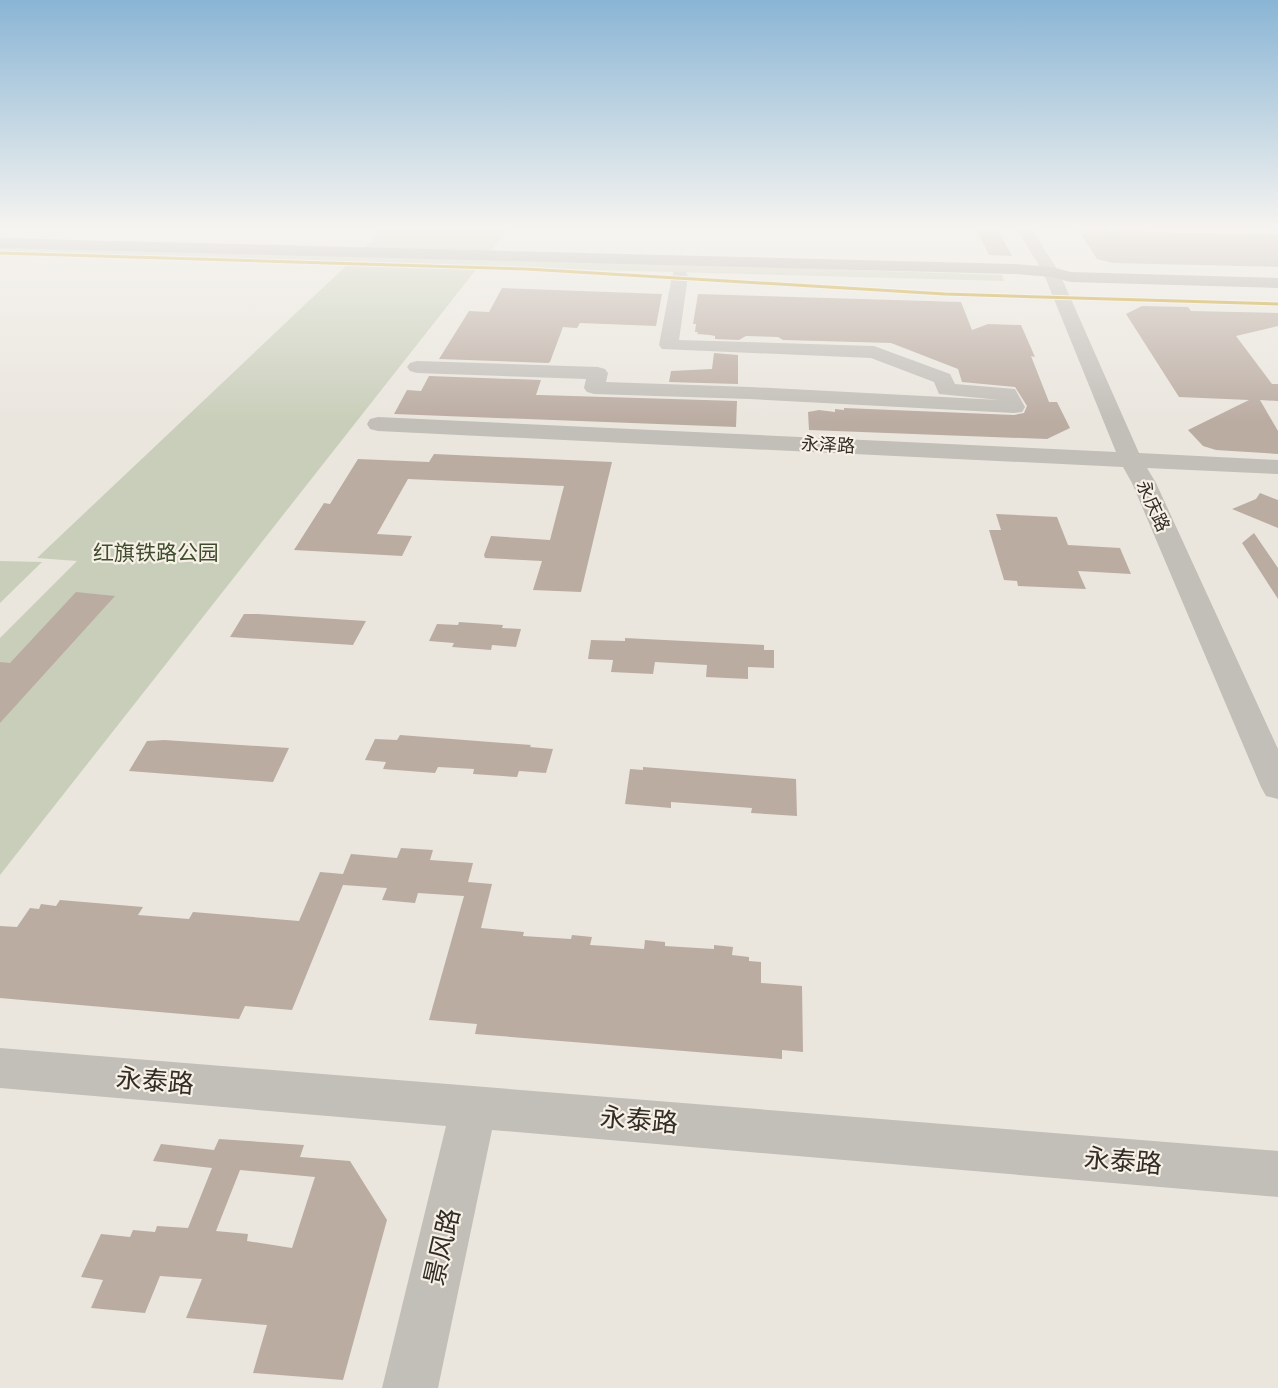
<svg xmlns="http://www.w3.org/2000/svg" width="1278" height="1388" font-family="'Alegreya Sans','Noto Sans SC',sans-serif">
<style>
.green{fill:#c9ceba}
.building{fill:#bbaca2;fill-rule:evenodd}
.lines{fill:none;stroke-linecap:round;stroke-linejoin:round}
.minor{fill:#c2beb8;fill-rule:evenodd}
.major{fill:#b1aca7;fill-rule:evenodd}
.metro-1-casing{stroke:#f6f0e6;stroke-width:5}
.metro-1{stroke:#c29611;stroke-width:3}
.labels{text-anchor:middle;stroke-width:4.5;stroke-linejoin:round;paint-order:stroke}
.far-street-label{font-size:18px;fill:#322c27;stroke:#f6f0e6}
.park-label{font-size:21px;fill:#3f4d2e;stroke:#f6f0e6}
.near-street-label{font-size:26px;fill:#322c27;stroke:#f6f0e6}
</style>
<rect width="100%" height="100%" fill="#eae6de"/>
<path class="green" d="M384,228H509L486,257L1002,275L1004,281L478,267L0,875V638L77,561L37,558L348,264L0,251V245L357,254Z
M0,561L42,562L0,603Z"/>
<path class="building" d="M975,228H997L1012,256L989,255Z
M1077,228H1105L1108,231L1278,235V267L1113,263L1097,259Z
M502,288L662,294L656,326L580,323L577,328L563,327L550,362L548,363L439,359L469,311L489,312Z
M698,294L961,302L972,330L988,324L1021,325L1035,357L1031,356L1049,402H1057L1070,428L1047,439L809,430L808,412L819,410L835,412V409L844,410V408L1014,415L1024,413L1027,406L1015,387L962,382L958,369L891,343L783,340L778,337L746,336L739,340L715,339V336L710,335L697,334L698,332H695L696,324H693Z
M1142,306L1188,307L1191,311L1278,313V326L1236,336L1272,384H1278V401L1260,400L1278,431V454L1216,450L1203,446L1188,430L1249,400L1179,397L1126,314Z
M714,353L738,355V384L669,382L671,371L712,369Z
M429,376L541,380L536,395H540L737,401L736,427L394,414L407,390L421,391Z
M434,454L612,462L581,592L533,590L542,561L485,558L484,555L491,536L550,540L564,486L408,479L377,534L412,536L402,556L294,550L324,503L330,504L358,459L429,462Z
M1260,493L1278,500V528L1232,509L1256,499Z
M996,514L1057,517L1068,545L1120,548L1131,574L1078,571L1086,589L1018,586L1017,581L1004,580L989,530H1001Z
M1254,533L1278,568V599L1242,543Z
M76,592L115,596L0,723V662L10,663Z
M244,614H258L366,621L353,645L230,637Z
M459,622L503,625L502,628L521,629L516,647L492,645L491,650L452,647L454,643L429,641L437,624L458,625Z
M625,638L764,645V650H774V668L748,667V679L706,677L707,665L655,662L653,674L611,672L613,660L588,659L591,640L625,641Z
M400,735L531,745L530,747L553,749L546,773L519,771L517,777L473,774L474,769L438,767L435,773L383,769L386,762L365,760L375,739L397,740Z
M164,740L289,748L273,782L129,771L147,741Z
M643,767L796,779L797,816L751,813L752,808L671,802V808L625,804L630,769L643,770Z
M401,848L433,850L430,860L473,863L468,882L492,884L481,928L524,932L523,936L571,939L572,935L592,937L590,945L606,946L644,949L645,940L665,942V946L714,949V945L733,947L732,955L749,957V961L761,962V983L802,986L803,1052L782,1050V1059L475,1034L477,1024L429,1020L464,896L418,893L415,903L382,900L387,888L343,885L292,1010L245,1006L239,1019L0,998V926L17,927L30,908L39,909L41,904L56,906L60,900L143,907L138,915L189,919L193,912L299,921L320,872L343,874L351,854L397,858Z
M219,1139L304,1145L300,1157L350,1161L387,1220L343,1380L253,1373L267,1325L186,1318L202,1279L160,1276L145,1313L91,1308L103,1280L81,1277L101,1234L130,1237L133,1230L155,1232L157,1226L188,1228L212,1168L153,1161L161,1144L214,1150ZM240,1170L315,1177L292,1248L247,1241L248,1234L216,1231Z"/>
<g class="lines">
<path class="minor" d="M1016,228H1031L1059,272L1139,453L1278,460V474L1147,468L1156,483L1278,749V799L1266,796L1261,787L1132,483L1123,467L378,431L370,429L367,424L370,419L378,417L1116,452L1043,272Z
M680,271L686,272L688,276L679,340L874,346L950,374L955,384L1015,389L1025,407L1022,412L1014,413L750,399L594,394L587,392L584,388L586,379L417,373L410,371L407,367L410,363L417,361L598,367L605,369L608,373L606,382L750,387L1000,400L939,394L934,382L871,358L662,349L659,345L672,276L674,272Z
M0,1048L1278,1151V1197L492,1130L438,1388H382L446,1126L0,1088Z"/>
<path class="major" d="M0,238L1015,264L1051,267L1071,272L1278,278V288L1071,282L1051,277L1015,274L0,248Z"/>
<defs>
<path id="metro-1" d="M0,253L527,269L945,294L1278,304"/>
</defs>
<use href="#metro-1" class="metro-1-casing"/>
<use href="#metro-1" class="metro-1"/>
</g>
<linearGradient id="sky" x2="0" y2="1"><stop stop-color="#8ab5d5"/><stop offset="0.54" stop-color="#f6f4f0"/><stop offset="1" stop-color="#f6f4f0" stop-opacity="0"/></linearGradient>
<rect width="1278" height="422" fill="url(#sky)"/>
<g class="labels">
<g class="far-street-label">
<text transform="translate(828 445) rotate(3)" y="6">永泽路</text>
<text transform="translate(1153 506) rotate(65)" y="6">永庆路</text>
</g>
<g class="park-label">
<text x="156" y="560">红旗铁路公园</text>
</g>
<g class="near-street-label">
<text transform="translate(155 1081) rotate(5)" y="9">永泰路</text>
<text transform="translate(639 1120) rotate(5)" y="9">永泰路</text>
<text transform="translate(1123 1161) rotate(5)" y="9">永泰路</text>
<text transform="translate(442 1247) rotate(-77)" y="9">景风路</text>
</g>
</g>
</svg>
